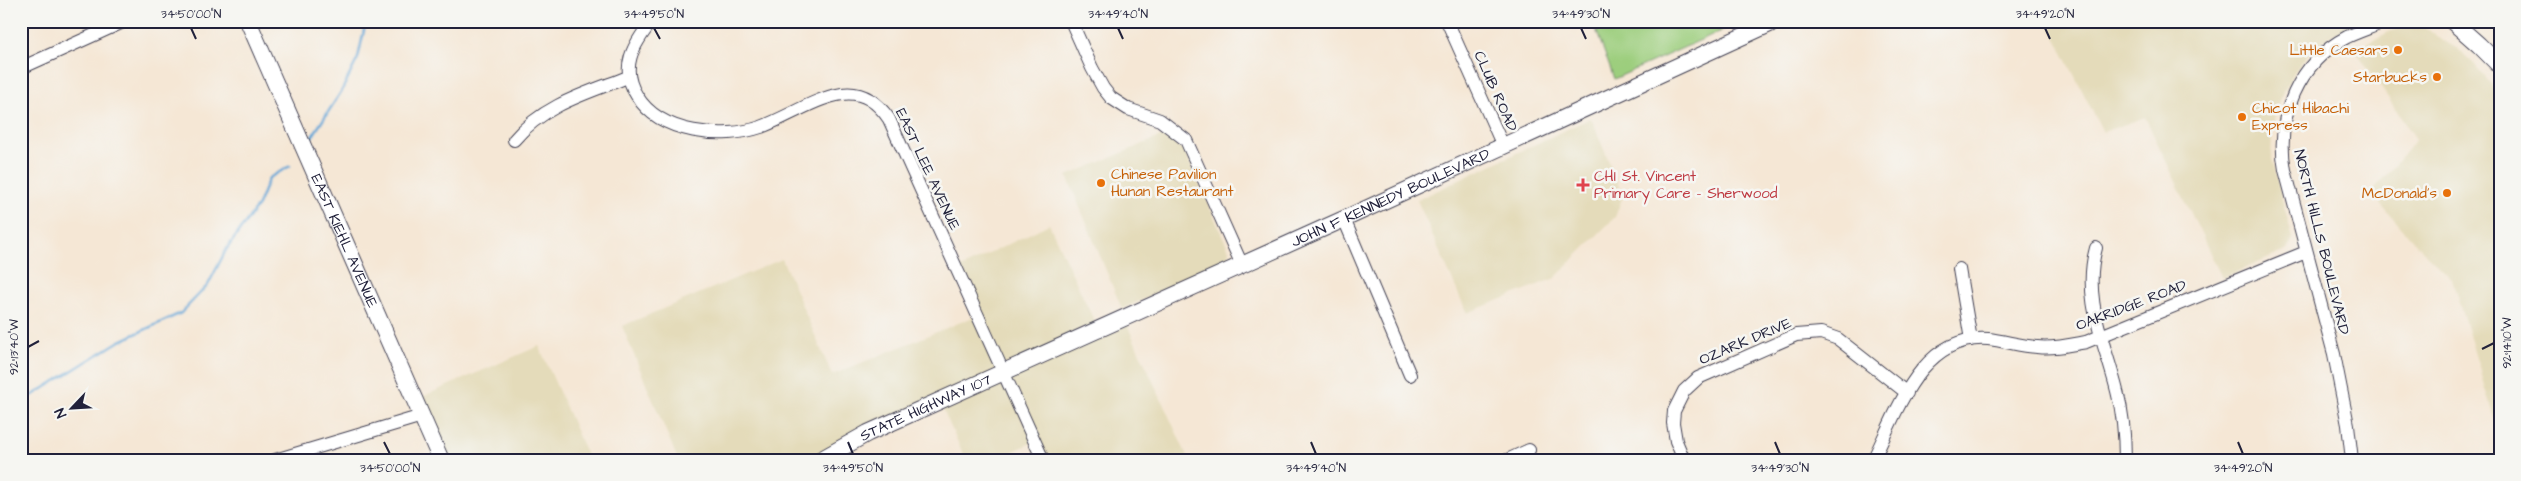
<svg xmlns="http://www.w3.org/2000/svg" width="2521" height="481" font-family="'Architects Daughter',sans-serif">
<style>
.built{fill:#e4dbba}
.green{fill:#9cce7d;stroke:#5f785c}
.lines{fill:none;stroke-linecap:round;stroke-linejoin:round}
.stream{stroke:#63a6d7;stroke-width:2.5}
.minor-casing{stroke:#424052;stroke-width:14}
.major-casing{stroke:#424052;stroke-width:18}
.minor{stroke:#fff;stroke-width:12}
.major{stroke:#fff;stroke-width:16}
.ticks{fill:none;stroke:#22223b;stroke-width:2}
.food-dot{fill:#e8710a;stroke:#f6f6f2;stroke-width:2}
.health-dot{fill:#e0444e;stroke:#f6f6f2;stroke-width:2}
.labels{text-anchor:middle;stroke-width:5;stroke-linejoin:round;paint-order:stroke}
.food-label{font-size:15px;fill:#c56008;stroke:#f6f6f2;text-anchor:end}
.street-label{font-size:15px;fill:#22223b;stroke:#f6f6f2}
.health-label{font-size:15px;fill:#be3a42;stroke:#f6f6f2;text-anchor:start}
.neatline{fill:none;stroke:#22223b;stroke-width:2}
.ticks-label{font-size:12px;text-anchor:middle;fill:#22223b}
</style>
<rect width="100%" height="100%" fill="#f6f6f2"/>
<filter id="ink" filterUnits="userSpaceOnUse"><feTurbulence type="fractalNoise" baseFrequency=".02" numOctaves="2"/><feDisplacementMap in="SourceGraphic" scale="10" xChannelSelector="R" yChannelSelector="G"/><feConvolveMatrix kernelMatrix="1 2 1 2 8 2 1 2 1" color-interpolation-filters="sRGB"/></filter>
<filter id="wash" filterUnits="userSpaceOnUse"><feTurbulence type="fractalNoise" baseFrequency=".0096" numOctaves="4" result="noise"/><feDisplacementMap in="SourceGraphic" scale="20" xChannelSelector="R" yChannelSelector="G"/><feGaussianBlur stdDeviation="1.12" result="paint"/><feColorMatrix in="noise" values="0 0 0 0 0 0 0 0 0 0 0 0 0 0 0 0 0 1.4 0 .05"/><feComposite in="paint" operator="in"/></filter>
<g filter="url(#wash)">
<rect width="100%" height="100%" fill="#f5e7d5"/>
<path class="built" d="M2047,21H2360L2333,34L2312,49L2295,71L2283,91L2276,114L2272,137L2271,159L2293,239L2286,251L2222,278L2145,117L2103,132Z
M2419,22L2437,37L2458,49L2474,64L2500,95V437L2452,279L2416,244L2371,193L2416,139L2355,49L2391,31Z
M1591,118L1623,196L1615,217L1555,278L1467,313L1417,200Z
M1165,135L1184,151L1229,250L1228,257L1219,265L1122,309L1067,176Z
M1049,224L1098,329L1124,318L1188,458L1044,460L1035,441L995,460H966L939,401L820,460H678L622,326L782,259L832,375L978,315L957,270Z
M539,346L589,460H443L415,400Z"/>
<path class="green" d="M1593,21H1743L1614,79Z"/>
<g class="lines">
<path class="stream" d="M308,143L341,92L358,58L366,21
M21,398L33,395L118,342L181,313L208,285L226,250L258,205L269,178L290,166"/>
</g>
</g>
<g filter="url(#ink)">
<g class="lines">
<defs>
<path id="minor" d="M652,21C633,45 619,68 637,96C660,134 723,140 761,127C788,117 815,98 842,94C864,91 878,103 889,119L1043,460
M1071,21L1092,68L1103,88L1111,98L1128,109L1160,120L1186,140L1242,265
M1447,21L1503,146
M21,68L125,21
M514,140C543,105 587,93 628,77
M1344,219L1410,375
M2096,248C2082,299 2105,342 2117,391C2123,413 2125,437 2125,460
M1959,269L1971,340
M275,460L422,416
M1507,460L1529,450
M1684,460L1676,441L1673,423L1674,411L1684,391L1698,378L1796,335L1821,333L1838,339L1907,393
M1873,460C1897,412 1921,334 1988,339C2005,341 2021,346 2037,347C2053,349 2070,345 2086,342L2306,252
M2352,460L2348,425L2334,354L2285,170C2275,117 2299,62 2347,37C2360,31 2373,27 2386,21"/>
<g id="major">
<path id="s1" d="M248,21L441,460"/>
<path d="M2452,21L2479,45L2500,66"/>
<path id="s2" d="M820,460L868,433L1344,219L1776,21"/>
</g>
</defs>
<use href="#minor" class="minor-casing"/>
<use href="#major" class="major-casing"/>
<use href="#minor" class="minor"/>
<use href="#major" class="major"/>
</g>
</g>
<path class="ticks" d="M191,28L196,39M654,28L660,39M1118,28L1123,39M1581,28L1586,39M2045,28L2050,39M28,347L39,341M2482,349L2494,343M384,442L390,454M848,442L853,454M1311,442L1316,454M1775,442L1780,454M2238,442L2243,454"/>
<g class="food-dot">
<circle cx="2398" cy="50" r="5"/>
<circle cx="2437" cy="77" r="5"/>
<circle cx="2242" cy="117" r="5"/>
<circle cx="1101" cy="183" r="5"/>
<circle cx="2447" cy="193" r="5"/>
</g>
<path class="health-dot" d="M1580.5 177.5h5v5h5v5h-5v5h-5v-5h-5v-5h5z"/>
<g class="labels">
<g class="food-label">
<text x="2388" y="55">Little Caesars</text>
<text x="2427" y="82">Starbucks</text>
<text x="2252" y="113" text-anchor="start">Chicot Hibachi<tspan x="2252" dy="17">Express</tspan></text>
<text x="1111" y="179" text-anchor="start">Chinese Pavilion<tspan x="1111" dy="17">Hunan Restaurant</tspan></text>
<text x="2437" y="198">McDonald's</text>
</g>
<g class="street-label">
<text transform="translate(1496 91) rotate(66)" y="5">CLUB ROAD</text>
<text transform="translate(928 169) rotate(65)" y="5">EAST LEE AVENUE</text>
<text dy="5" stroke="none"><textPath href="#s2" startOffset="628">JOHN F KENNEDY BOULEVARD</textPath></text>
<text dy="5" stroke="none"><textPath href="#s1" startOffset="240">EAST KIEHL AVENUE</textPath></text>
<text transform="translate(2322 242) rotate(76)" y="5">NORTH HILLS BOULEVARD</text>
<text transform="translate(2131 305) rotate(-21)" y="5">OAKRIDGE ROAD</text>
<text transform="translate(1745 341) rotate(-23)" y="5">OZARK DRIVE</text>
<text dy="5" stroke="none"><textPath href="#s2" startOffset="118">STATE HIGHWAY 107</textPath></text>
</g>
<g class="health-label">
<text x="1594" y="181">CHI St. Vincent<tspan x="1594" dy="17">Primary Care - Sherwood</tspan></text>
</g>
</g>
<rect width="2521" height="481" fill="none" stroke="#f6f6f2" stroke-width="55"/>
<g transform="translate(72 408) rotate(245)" stroke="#f6f6f2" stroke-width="4" paint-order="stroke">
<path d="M0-4L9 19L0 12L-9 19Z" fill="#22223b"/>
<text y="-8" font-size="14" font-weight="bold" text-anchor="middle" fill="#22223b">N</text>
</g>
<rect x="28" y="28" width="2466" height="426" class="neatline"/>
<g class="ticks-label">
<text x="191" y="18">34°50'00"N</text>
<text x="654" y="18">34°49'50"N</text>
<text x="1118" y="18">34°49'40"N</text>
<text x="1581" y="18">34°49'30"N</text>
<text x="2045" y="18">34°49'20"N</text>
<text transform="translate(2507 343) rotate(-90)" y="4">92°14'10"W</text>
<text transform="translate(14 347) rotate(-90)" y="4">92°13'40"W</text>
<text x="390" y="472">34°50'00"N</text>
<text x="853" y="472">34°49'50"N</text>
<text x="1316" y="472">34°49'40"N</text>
<text x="1780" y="472">34°49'30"N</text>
<text x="2243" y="472">34°49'20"N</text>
</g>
</svg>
